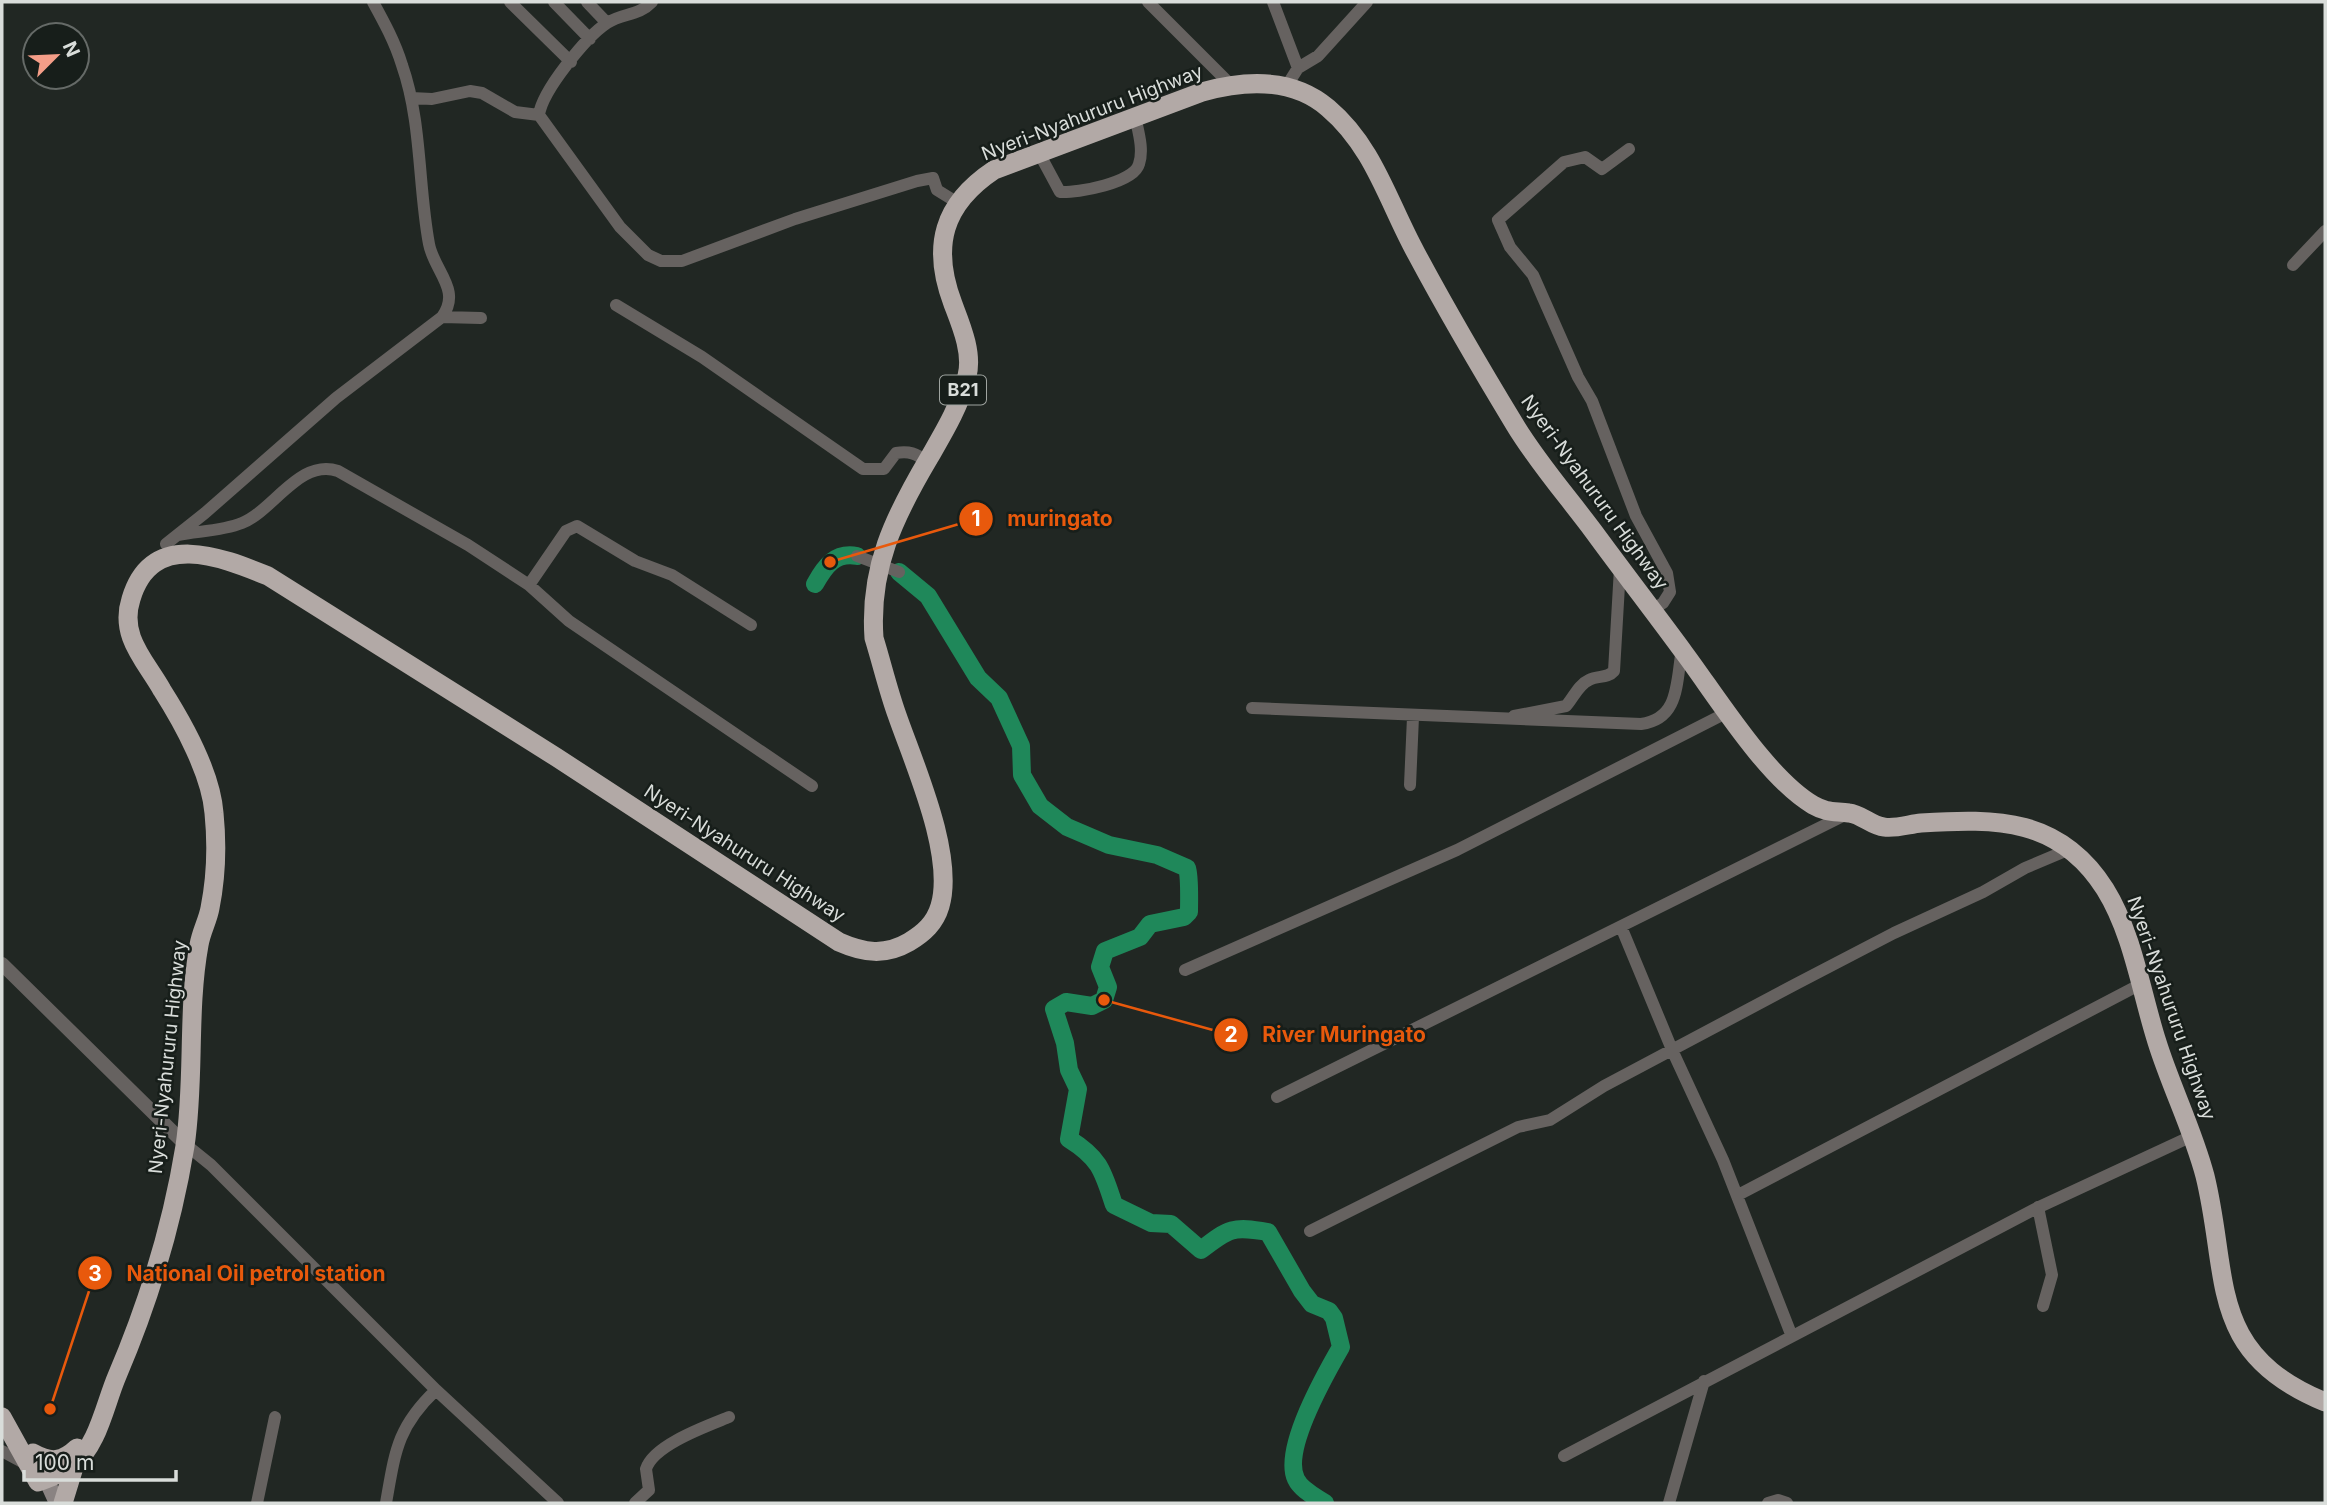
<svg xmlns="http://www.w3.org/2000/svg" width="2327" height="1505" font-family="Inter,sans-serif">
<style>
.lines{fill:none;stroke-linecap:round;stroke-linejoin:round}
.river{stroke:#1f885a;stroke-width:18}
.minor{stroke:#666260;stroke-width:12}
.tertiary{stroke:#666260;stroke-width:14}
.secondary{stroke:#8a8382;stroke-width:16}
.trunk{stroke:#b2a9a6;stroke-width:19}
.labels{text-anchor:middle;stroke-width:5;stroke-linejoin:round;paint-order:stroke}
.shield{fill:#171e1a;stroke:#9fa4a0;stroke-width:2}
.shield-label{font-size:18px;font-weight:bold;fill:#d9ddda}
.street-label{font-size:19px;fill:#d9ddda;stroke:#171e1a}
.leader{fill:none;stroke:#e8590c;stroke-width:2.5}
.callout-dot{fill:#e8590c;stroke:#171e1a;stroke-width:2.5}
.mark-label{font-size:21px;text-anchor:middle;font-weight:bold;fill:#fff}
.callout-label{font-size:21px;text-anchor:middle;font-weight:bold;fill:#e8590c;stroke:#171e1a;stroke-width:5;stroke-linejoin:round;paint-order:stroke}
</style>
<rect width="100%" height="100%" fill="#212723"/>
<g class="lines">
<path class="river" d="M899,572L928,596L978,678L999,698L1021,746L1022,775L1040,806L1067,827L1109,845L1157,855L1187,868C1190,877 1189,901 1189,912L1184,917L1150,924L1140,937L1105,951L1100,967L1108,987L1104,1000L1092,1006L1066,1002L1054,1009L1065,1043L1069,1070L1078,1089L1069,1139C1101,1159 1103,1172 1114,1205L1151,1223L1171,1224L1201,1250C1229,1228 1233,1226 1268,1232L1302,1291L1312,1304L1329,1311L1334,1318L1341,1347C1326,1373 1282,1450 1296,1479C1301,1490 1316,1497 1325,1503
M815,584C825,566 835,552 857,556"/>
<path class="minor" d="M510,2L571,62
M554,2L590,39
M587,2L607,23
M1148,2L1230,84
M1273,2L1298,68
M1286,87L1298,68L1318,56L1367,2
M411,98L432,99L470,91L482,93L515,112L539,115C542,91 586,37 607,23C622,13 639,16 652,2
M539,115L620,227L648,255L661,261H682L795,219L917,181L933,178L937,190L958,203
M1629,149L1602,169L1585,157L1564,162L1498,220L1510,247L1533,275L1578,377L1592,401L1636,516L1667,573L1670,592L1663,603L1652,610
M1039,153L1060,192C1078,193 1134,183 1139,164C1144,149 1138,131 1135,116
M2293,265L2325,231
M616,305L702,357L863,469H884L896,453C909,451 916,453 927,462
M442,317L481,318
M178,535C199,531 222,531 242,523C274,510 300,458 338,471L468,545L529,585L569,621L812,786
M166,544L205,513L336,398L442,317C462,290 434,271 429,244C418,185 422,122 402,65C395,42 384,22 373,2
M857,556L899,572
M529,585L566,531L577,526L635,561L672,575L751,625
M1252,708L1641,724C1680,719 1676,682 1682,649
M1514,716L1566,706C1574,697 1578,685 1589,680C1598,675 1607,679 1614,671L1620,568
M1410,785L1413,717
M1622,929L1673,1052L1723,1160L1791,1334
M1185,970L1457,850L1726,713
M1277,1097L1845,815
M185,1144L211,1165L436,1390L558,1503
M1738,1195L2139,985
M2038,1207L2052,1275L2043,1306
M1310,1231L1518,1127L1550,1120L1604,1086L1796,984L1894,933L1983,892L2025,868L2070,849
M2,1451L26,1464
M1564,1456L2037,1208L2192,1136
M257,1503L275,1417
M386,1503C395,1452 397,1427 436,1390
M635,1503L649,1490L646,1469C653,1445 707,1426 729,1417
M1669,1503L1704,1381
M1768,1503L1778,1500L1787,1503"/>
<path class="tertiary" d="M2,964L185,1144"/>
<path class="secondary" d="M46,1479L57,1503"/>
<path class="trunk" d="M2,1417L38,1482C50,1477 63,1474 73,1465C98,1446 105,1404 117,1376C149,1301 172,1226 185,1146C195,1080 187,1011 199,945C201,932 208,920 210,908C216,878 217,843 214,813C211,774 183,723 162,690C145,660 119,636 131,599C152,529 221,557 268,576L556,757L839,942C864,953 885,956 909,942C924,933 935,923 940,906C955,855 914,764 897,715C888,690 882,664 874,638C869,568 894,517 929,458C944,432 960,406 967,376C973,353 961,325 953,304C931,246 943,204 994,170L1202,92C1245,80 1292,77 1328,108C1374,147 1388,202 1416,253C1447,311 1481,369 1515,425C1538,463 1568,497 1594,532C1624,573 1655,613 1685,654C1717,697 1767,778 1813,805C1827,813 1834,811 1849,813C1861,814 1872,826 1884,827C1895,829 1910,824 1921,823C1997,818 2060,818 2105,889C2133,934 2141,992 2157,1042C2171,1087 2193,1130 2205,1176C2230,1278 2206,1353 2325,1402
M33,1453C51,1463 62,1462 77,1448
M63,1503L75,1464"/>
</g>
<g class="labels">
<rect class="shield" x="940" y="375.5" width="46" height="29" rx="5"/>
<g class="shield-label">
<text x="963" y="396">B21</text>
</g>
<g class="street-label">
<text transform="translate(1092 112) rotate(-21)" y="7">Nyeri-Nyahururu Highway</text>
<text transform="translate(1595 492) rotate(54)" y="7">Nyeri-Nyahururu Highway</text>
<text transform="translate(745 853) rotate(33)" y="7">Nyeri-Nyahururu Highway</text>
<text transform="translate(2172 1008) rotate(71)" y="7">Nyeri-Nyahururu Highway</text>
<text transform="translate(167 1057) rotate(-84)" y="7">Nyeri-Nyahururu Highway</text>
</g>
</g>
<path class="leader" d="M830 562L976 519M1104 1000L1231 1035M50 1409L95 1273"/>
<g class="callout-dot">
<circle cx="830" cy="562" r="7"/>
<circle cx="1104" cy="1000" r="7"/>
<circle cx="50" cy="1409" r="7"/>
<circle cx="976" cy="519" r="18"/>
<circle cx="1231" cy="1035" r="18"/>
<circle cx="95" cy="1273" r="18"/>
</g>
<g class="mark-label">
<text x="976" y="526">1</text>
<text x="1231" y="1042">2</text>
<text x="95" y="1281">3</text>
</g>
<g class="callout-label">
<text x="1060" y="526">muringato</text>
<text x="1344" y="1042">River Muringato</text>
<text x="256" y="1281">National Oil petrol station</text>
</g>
<rect width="2327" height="1505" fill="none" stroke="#d9ddda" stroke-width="7"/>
<g transform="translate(56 56) rotate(66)"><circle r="33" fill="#171e1a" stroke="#656a67" stroke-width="2"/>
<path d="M0-5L12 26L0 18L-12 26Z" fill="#f49e88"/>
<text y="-10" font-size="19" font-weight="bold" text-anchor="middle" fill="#d9ddda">N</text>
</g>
<path d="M24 1470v10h152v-10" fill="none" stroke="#d9ddda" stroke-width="3.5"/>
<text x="35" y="1470" font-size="21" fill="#d9ddda" stroke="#171e1a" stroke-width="5" paint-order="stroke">100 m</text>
</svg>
